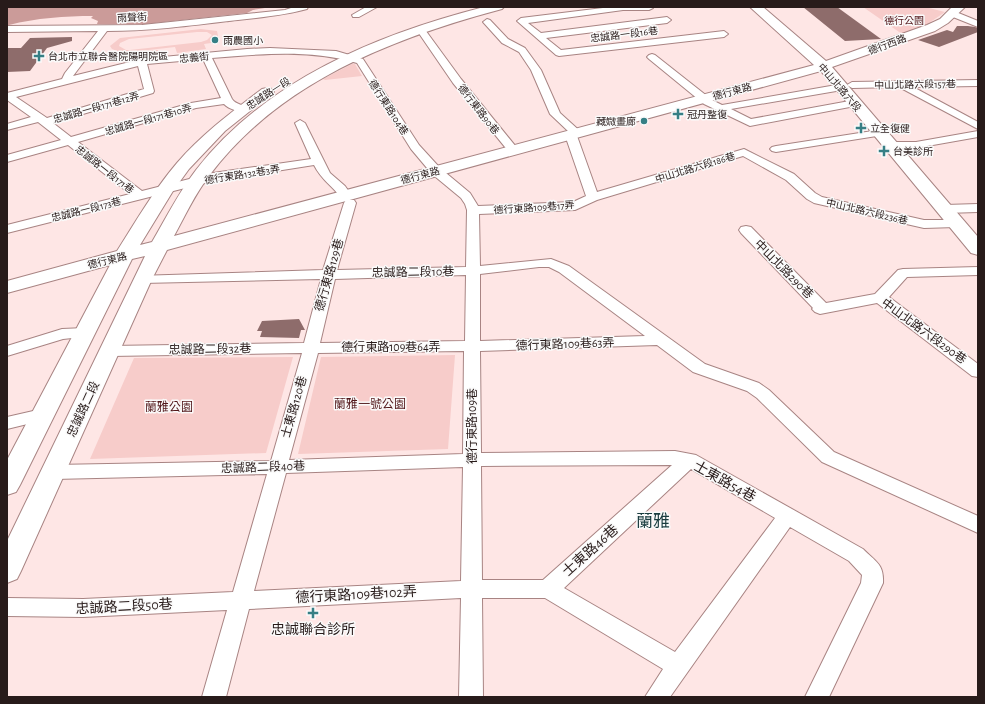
<svg xmlns="http://www.w3.org/2000/svg" width="985" height="704" font-family="'Alegreya Sans','Noto Sans TC',sans-serif">
<style>
.green{fill:#f7ccca;fill-rule:evenodd}
.forest{fill:#cb9b99}
.building{fill:#8e6c6b}
.lines{fill:none;stroke-linecap:round;stroke-linejoin:round}
.street-casing{stroke:#a88483;stroke-width:2}
.secondary-casing{stroke:#a88483;stroke-width:2}
.street{fill:#fff;fill-rule:evenodd}
.secondary{fill:#fff;fill-rule:evenodd}
.poi-dot{fill:#367f85;stroke:#fafafa;stroke-width:1.5}
.labels{text-anchor:middle;stroke-width:3;stroke-linejoin:round;paint-order:stroke}
.far-street-label{font-size:10px;fill:#281b1a;stroke:#fafafa}
.far-park-label{font-size:10px;fill:#52171a;stroke:#fafafa}
.far-poi-label{font-size:10px;fill:#281b1a;stroke:#fafafa;text-anchor:start}
.street-label{font-size:12px;fill:#281b1a;stroke:#fafafa}
.park-label{font-size:12px;fill:#52171a;stroke:#fafafa}
.near-street-label{font-size:14px;fill:#281b1a;stroke:#fafafa}
.near-poi-label{font-size:14px;fill:#281b1a;stroke:#fafafa}
.near-quarter-label{font-size:17px;fill:#1a3c3f;stroke:#fafafa}
</style>
<rect width="100%" height="100%" fill="#fee6e5"/>
<path class="green" d="M863,7H925L945,12L926,25L902,34Z
M201,29L217,31L218,36L214,41H218V42L204,44L206,49L177,53L175,47L131,52L158,50L159,54L130,57L129,52L107,54L108,52L117,51L112,49L110,46L120,38ZM197,32H207L212,35L207,40L201,42L130,50H126L119,46L120,43L129,39Z
M352,64H355L362,76L325,80L323,79Z
M455,355L448,449L298,454L321,357Z
M293,357L266,453L90,459L134,358Z"/>
<path class="forest" d="M7,7H271L253,10L247,13L146,24H97L98,21L91,18L93,16C65,16 36,18 9,25H7Z"/>
<path class="building" d="M803,7H837L881,39L845,41Z
M957,26H968L975,27L978,28V32L939,47L918,40L947,30L953,32Z
M72,37V41L47,48L30,71L7,72V48H21L30,38Z
M299,319L305,330H301L299,338L260,337L262,331H257L262,321Z"/>
<g class="lines">
<defs>
<path id="street" d="M294,7H308L307,9C281,16 255,18 229,21C188,26 148,31 107,31L73,76L142,59L247,49L270,48L336,51L363,59L419,145L440,168L470,193L478,206L573,202L586,196L565,135L569,132L550,114L531,70L519,52L502,43L483,22L487,19L490,20L508,39L525,48L541,70L560,113L582,133L577,136L597,192L744,149L794,174L815,193L822,197L924,220H961L963,223L961,226L956,227L924,228L814,203L807,199L786,180L743,156L597,200L575,210L479,214L480,266L551,259L569,266L705,364L759,383L769,390L834,452L978,516V533L822,462L757,398L747,391L693,372L657,345L480,351L481,453L675,451L696,455L863,549C876,562 884,564 883,583L829,697H805L861,583L862,575L849,561L790,527L670,697H645L663,669L545,598H482L483,697H459L461,598L249,609L226,697H202L227,610L83,617L7,616V598L83,599L233,592L267,474L54,479L47,477L45,472L47,467L54,465L271,461L302,353L110,356L104,354L102,351L104,348L110,346L304,343L321,279L142,283L137,282L135,279L137,276L323,270L344,203L346,200H354L356,203L337,270L466,267L467,210L465,204L461,198L432,174L411,149L357,63C310,49 260,54 212,58L232,99C236,105 244,104 248,109L247,111C240,113 229,109 224,104L196,108L78,142L142,191L213,173L311,159L295,123L300,120L305,123L330,173L345,186L352,196L350,199H342C332,185 322,181 314,165L213,181L7,233V225L130,194L68,145L7,162V155L61,140L38,122L7,130V124L31,117L7,100V93L62,79L65,73L98,31L7,32V26L142,25L285,10ZM203,59L221,98L191,103L71,137L53,123L153,93L154,91L147,64ZM138,66L144,89L47,118L16,97ZM539,267H549L559,272L645,336L480,341V274ZM466,275L465,341L320,343L335,279ZM464,351L463,454L289,460L318,353ZM672,465L543,580H482L481,466ZM463,467L461,581L254,591L286,473ZM691,469L775,518L675,652L564,588Z
M366,7H377L359,17H353L352,15Z
M611,7L653,8L649,10H623L528,23L541,33L667,17L671,20L667,23L546,38L561,50L724,31L728,34L724,37L559,56L556,55L517,21L521,18Z
M951,10L978,21V27L948,15L947,13Z
M420,26L423,27L461,79L517,148L519,150L517,152H509L453,83L416,29Z
M652,54L655,55L712,100L722,105L842,84L847,87L842,90L731,109L751,119L855,100L860,103L855,106L750,126L704,104L649,59L647,57L649,55Z
M978,80V86L913,87L978,122V129L899,87L852,88L847,85L852,82Z
M879,130L883,131L885,133L883,135L776,152L772,151L770,149L772,147L776,146Z
M978,131V137L916,148H890L886,147L884,145L886,143L890,142H916Z
M978,204V212L945,213L940,212L939,209L940,206L945,205Z
M746,226L751,227L826,303L875,294L898,270L903,269L978,267V275L907,277L889,297L978,364V377L972,376L877,303L820,314L815,312L812,309L813,308L741,233L739,230L741,227Z
M85,328L91,330L93,333L91,336L63,339L7,356V346L62,329Z
M42,409L48,411L51,415L48,419L7,429V417Z"/>
<path id="secondary" d="M484,7H504L502,9C393,38 279,82 209,176C195,194 185,216 174,236L814,65L750,7H763L826,61L927,25L940,19L952,7H965L948,23L935,31L832,67L978,237V255L971,253L821,71L167,250L152,279L21,571L17,579L7,583V541L145,256L132,259L20,485L16,492L7,495V460L110,265L7,293V281L117,251C136,221 154,190 177,163C202,134 232,112 262,89L267,88L272,89L274,92L225,131L189,169L173,191L140,245L152,242C166,218 179,192 196,170C266,80 378,34 484,7Z"/>
</defs>
<use href="#street" class="street-casing"/>
<use href="#secondary" class="secondary-casing"/>
<use href="#street" class="street"/>
<use href="#secondary" class="secondary"/>
</g>
<g class="poi-dot">
<circle cx="215" cy="40" r="4"/>
<path d="M37 50h4v4h4v4h-4v4h-4v-4h-4v-4h4z"/>
<path d="M676 108h4v4h4v4h-4v4h-4v-4h-4v-4h4z"/>
<circle cx="644" cy="121" r="4"/>
<path d="M859 122h4v4h4v4h-4v4h-4v-4h-4v-4h4z"/>
<path d="M882 145h4v4h4v4h-4v4h-4v-4h-4v-4h4z"/>
<path d="M311 607h4v4h4v4h-4v4h-4v-4h-4v-4h4z"/>
</g>
<g class="labels">
<g class="far-street-label">
<text transform="translate(132 17) rotate(-3)" y="4">雨聲街</text>
<text transform="translate(624 34) rotate(-7)" y="4">忠誠路一段16巷</text>
<text transform="translate(887 44) rotate(-20)" y="4">德行西路</text>
<text transform="translate(194 57) rotate(-6)" y="4">忠義街</text>
<text transform="translate(915 84) rotate(-1)" y="4">中山北路六段157巷</text>
<text transform="translate(840 87) rotate(49)" y="4">中山北路六段</text>
<text transform="translate(732 91) rotate(-15)" y="4">德行東路</text>
<text transform="translate(268 93) rotate(-33)" y="4">忠誠路一段</text>
<text transform="translate(96 107) rotate(-16)" y="4">忠誠路一段171巷12弄</text>
<text transform="translate(389 107) rotate(57)" y="4">德行東路104巷</text>
<text transform="translate(479 109) rotate(52)" y="4">德行東路90巷</text>
<text transform="translate(148 119) rotate(-16)" y="4">忠誠路一段171巷10弄</text>
<text transform="translate(695 167) rotate(-17)" y="4">中山北路六段186巷</text>
<text transform="translate(105 169) rotate(38)" y="4">忠誠路一段171巷</text>
<text transform="translate(242 174) rotate(-9)" y="4">德行東路132巷3弄</text>
<text transform="translate(420 175) rotate(-15)" y="4">德行東路</text>
<text transform="translate(534 207) rotate(-4)" y="4">德行東路109巷17弄</text>
<text transform="translate(86 209) rotate(-14)" y="4">忠誠路一段173巷</text>
<text transform="translate(867 211) rotate(13)" y="4">中山北路六段236巷</text>
<text transform="translate(107 260) rotate(-14)" y="4">德行東路</text>
</g>
<g class="far-park-label">
<text x="904" y="24">德行公園</text>
</g>
<g class="far-poi-label">
<text x="223" y="44">雨農國小</text>
<text x="48" y="60">台北市立聯合醫院陽明院區</text>
<text x="687" y="118">冠丹整復</text>
<text x="636" y="125" text-anchor="end">藏媺畫廊</text>
<text x="870" y="132">立全復健</text>
<text x="893" y="155">台美診所</text>
</g>
<g class="street-label">
<text transform="translate(784 269) rotate(45)" y="4">中山北路290巷</text>
<text transform="translate(413 272) rotate(-1)" y="4">忠誠路二段10巷</text>
<text transform="translate(329 275) rotate(-74)" y="4">德行東路129巷</text>
<text transform="translate(924 331) rotate(36)" y="4">中山北路六段290巷</text>
<text transform="translate(565 344) rotate(-2)" y="4">德行東路109巷63弄</text>
<text x="391" y="351">德行東路109巷64弄</text>
<text transform="translate(210 349) rotate(-1)" y="4">忠誠路二段32巷</text>
<text transform="translate(294 407) rotate(-74)" y="4">士東路120巷</text>
<text transform="translate(83 409) rotate(-65)" y="4">忠誠路二段</text>
<text transform="translate(472 426) rotate(-90)" y="4">德行東路109巷</text>
<text transform="translate(263 467) rotate(-2)" y="4">忠誠路二段40巷</text>
</g>
<g class="park-label">
<text x="370" y="408">蘭雅一號公園</text>
<text x="169" y="411">蘭雅公園</text>
</g>
<g class="near-street-label">
<text transform="translate(725 481) rotate(29)" y="5">士東路54巷</text>
<text transform="translate(590 550) rotate(-42)" y="5">士東路46巷</text>
<text transform="translate(356 594) rotate(-3)" y="5">德行東路109巷102弄</text>
<text transform="translate(124 606) rotate(-3)" y="5">忠誠路二段50巷</text>
</g>
<g class="near-poi-label">
<text x="313" y="634">忠誠聯合診所</text>
</g>
<g class="near-quarter-label">
<text x="653" y="527">蘭雅</text>
</g>
</g>
<rect width="985" height="704" fill="none" stroke="#281b1a" stroke-width="16"/>
</svg>
